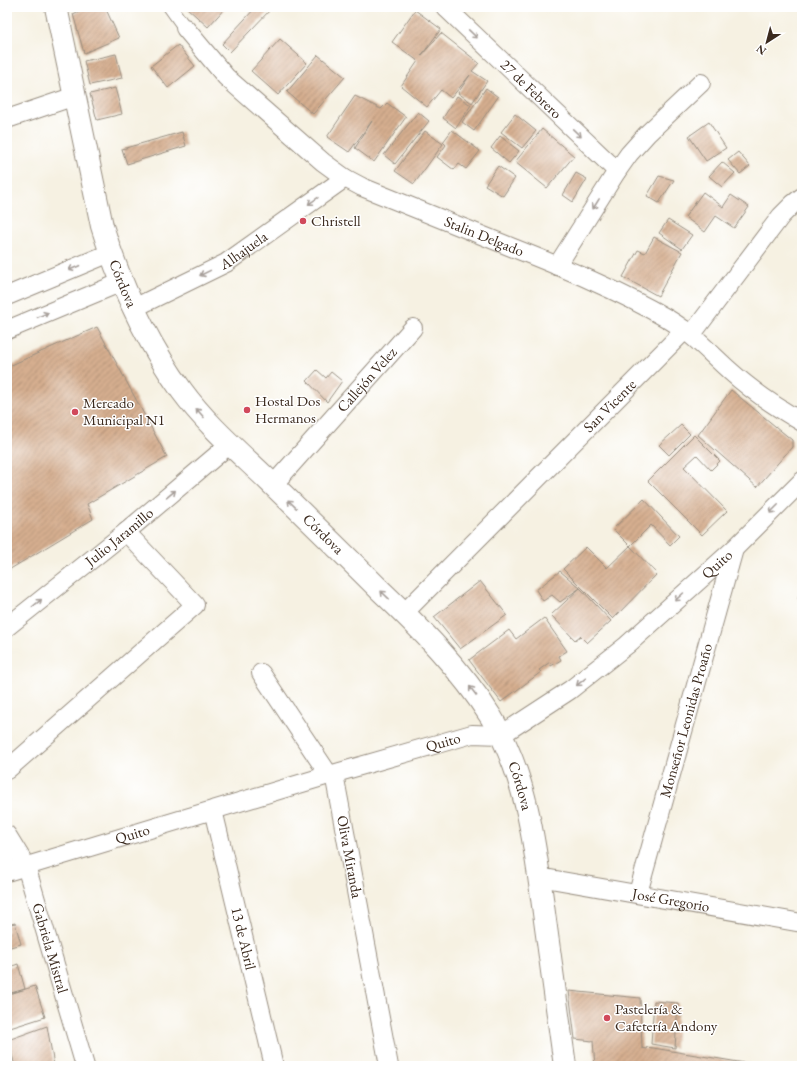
<svg xmlns="http://www.w3.org/2000/svg" width="809" height="1073" font-family="'EB Garamond',serif">
<style>
.building{fill:url(#building-hatch)}
.lines{fill:none;stroke-linecap:round;stroke-linejoin:round}
.pedestrian-casing{stroke:#988e80;stroke-width:15}
.minor-casing{stroke:#988e80;stroke-width:20}
.tertiary-casing{stroke:#988e80;stroke-width:24}
.pedestrian{stroke:#fff;stroke-width:13}
.minor{stroke:#fff;stroke-width:18}
.tertiary{stroke:#fff;stroke-width:22}
.oneway{stroke:#a79f9a}
.poi-dot{fill:#d1495b;stroke:#fff;stroke-width:1.5}
.labels{text-anchor:middle;stroke-width:3;stroke-linejoin:round;paint-order:stroke}
.street-label{font-size:15px;fill:#3b2a1e;stroke:#fff}
.poi-label{font-size:15px;fill:#3b2a1e;stroke:#fff;text-anchor:start}
</style>
<defs>
<pattern id="building-hatch" width="6" height="6" patternUnits="userSpaceOnUse"><rect width="6" height="6" fill="#d5ae8f"/><path d="M-1 1l2-2M0 6l6-6M5 7l2-2" fill="none" stroke="#ae8e74"/></pattern>
</defs>
<rect width="100%" height="100%" fill="#fff"/>
<filter id="ink" filterUnits="userSpaceOnUse"><feTurbulence type="fractalNoise" baseFrequency=".025" numOctaves="2"/><feDisplacementMap in="SourceGraphic" scale="8" xChannelSelector="R" yChannelSelector="G"/><feConvolveMatrix kernelMatrix="1 2 1 2 8 2 1 2 1" color-interpolation-filters="sRGB"/></filter>
<filter id="wash" filterUnits="userSpaceOnUse"><feTurbulence type="fractalNoise" baseFrequency=".012" numOctaves="4" result="noise"/><feDisplacementMap in="SourceGraphic" scale="16" xChannelSelector="R" yChannelSelector="G"/><feGaussianBlur stdDeviation="0.9" result="paint"/><feColorMatrix in="noise" values="0 0 0 0 0 0 0 0 0 0 0 0 0 0 0 0 0 1.4 0 .05"/><feComposite in="paint" operator="in"/></filter>
<g filter="url(#wash)">
<rect width="100%" height="100%" fill="#f6f1e2"/>
<g id="blocks">
<path class="building" d="M88,7H105L119,38L84,53L73,14Z
M186,7H226L208,27Z
M256,7H268L271,9L230,52L222,44Z
M415,10L441,29L421,56L441,33L479,63L472,71L487,81L472,103L458,93L470,75L451,98L441,90L427,107L401,86L418,61L392,42Z
M280,39L307,63L278,95L251,71Z
M178,45L195,66L168,88L151,66Z
M116,54L122,78L90,85L84,61Z
M318,55L345,77L313,114L287,92Z
M115,88L122,114L97,120L90,94Z
M486,88L498,97L474,131L462,122Z
M355,96L381,109L387,103L406,117L374,162L355,148L372,121L349,152L327,137Z
M457,96L471,105L456,128L443,118Z
M418,112L429,121L395,164L384,155Z
M515,114L536,131L522,148L501,132Z
M709,122L726,148L706,161L689,136Z
M542,129L574,156L547,188L515,162Z
M452,130L480,151L466,169L459,164L454,170L437,157L446,145L443,142Z
M425,131L443,144L414,184L395,171Z
M182,132L186,146L127,164L122,149Z
M500,136L519,151L509,163L491,148Z
M738,152L750,166L740,174L728,160Z
M722,162L735,173L722,187L709,176Z
M498,166L515,178L503,196L485,185Z
M576,173L587,179L573,202L563,195Z
M659,176L674,180L659,203L647,196Z
M703,192L723,207L731,195L749,207L734,228L716,216L705,232L685,217Z
M668,220L692,235L682,249L659,233Z
M654,237L682,252L658,296L623,277L638,250L645,253Z
M97,327L167,457L87,504L93,519L7,571V367Z
M317,370L326,378L331,372L342,381L327,402L307,381Z
M731,390L792,440V447L757,487L698,435Z
M681,425L690,434L669,455L659,445Z
M694,435L720,461L711,470L697,455L684,467L727,511L702,535L648,481Z
M644,499L679,536L670,545L651,525L630,546L657,574L613,619L563,569L586,547L607,568L630,546L613,529Z
M560,571L580,588L560,602L552,595L543,601L536,590Z
M480,581L507,615L460,649L434,617Z
M580,588L611,621L587,643L580,636L575,640L551,615Z
M800,589L802,590V600L798,599Z
M544,618L567,651L559,656L561,660L551,666L550,662L539,670L541,672L501,702L469,660L509,630L516,639Z
M15,923L21,944L7,948V925Z
M18,964L25,989L7,994V968Z
M35,986L45,1017L7,1029V995Z
M569,991L640,998L642,1048L646,1049L647,1047L763,1066H595L593,1041L575,1039Z
M654,1001L678,1003L675,1048L651,1044Z
M47,1026L54,1065L15,1066L8,1040Z
M7,1053L11,1066H7Z"/>
</g>
</g>
<g filter="url(#ink)">
<use href="#blocks" fill-opacity="0" stroke="#988e80" stroke-width="1"/>
<g class="lines">
<defs>
<path id="pedestrian" d="M170,7L185,28"/>
<g id="minor">
<path id="s1" d="M445,7L617,171"/>
<path id="s2" d="M185,28L226,77L323,162L345,178L362,187C411,207 461,227 511,247C564,268 618,290 668,319C692,333 710,353 730,371C752,391 776,407 802,422"/>
<path d="M7,119L75,96"/>
<path d="M557,266L617,171L629,154L647,134L701,83"/>
<path d="M7,296L110,253"/>
<path id="s3" d="M134,308L226,263L345,178"/>
<path d="M7,330L122,282"/>
<path id="s4" d="M273,485L413,328"/>
<path id="s5" d="M404,613L685,330L692,334L781,216L793,204L802,197"/>
<path id="s6" d="M7,627L126,532L230,444"/>
<path id="s7" d="M261,673L329,775L334,774L389,1066"/>
<path d="M7,770L195,605L126,532"/>
<path id="s8" d="M213,810L274,1066"/>
<path id="s9" d="M7,835L26,866L85,1066"/>
<path id="s10" d="M7,872L329,775L472,734L501,735L570,690L627,645L734,549L802,481"/>
<path id="s11" d="M539,877L802,923"/>
<path id="s12" d="M638,893L734,549"/>
</g>
<g id="tertiary">
<path id="s13" d="M56,7L102,226C120,284 146,341 182,391C207,425 239,452 269,481C306,517 343,553 379,589C420,628 461,669 491,717C527,776 535,845 544,913C551,964 558,1015 565,1066"/>
</g>
</defs>
<use href="#pedestrian" class="pedestrian-casing"/>
<use href="#minor" class="minor-casing"/>
<use href="#tertiary" class="tertiary-casing"/>
<use href="#pedestrian" class="pedestrian"/>
<use href="#minor" class="minor"/>
<use href="#tertiary" class="tertiary"/>
</g>
<defs><path id="oneway-shaft" d="M-6 0H5M1.5-3L5.5 0L1.5 3" fill="none" stroke-width="1.6" stroke-linecap="round" stroke-linejoin="round"/></defs>
<g class="oneway">
<use href="#oneway-shaft" transform="translate(473 34) rotate(44)"/>
<use href="#oneway-shaft" transform="translate(577 133) rotate(44)"/>
<use href="#oneway-shaft" transform="translate(313 201) rotate(145)"/>
<use href="#oneway-shaft" transform="translate(596 204) rotate(122)"/>
<use href="#oneway-shaft" transform="translate(74 268) rotate(157)"/>
<use href="#oneway-shaft" transform="translate(205 273) rotate(154)"/>
<use href="#oneway-shaft" transform="translate(43 315) rotate(-23)"/>
<use href="#oneway-shaft" transform="translate(200 413) rotate(-132)"/>
<use href="#oneway-shaft" transform="translate(171 494) rotate(-40)"/>
<use href="#oneway-shaft" transform="translate(292 504) rotate(-136)"/>
<use href="#oneway-shaft" transform="translate(774 509) rotate(135)"/>
<use href="#oneway-shaft" transform="translate(385 595) rotate(-136)"/>
<use href="#oneway-shaft" transform="translate(679 597) rotate(138)"/>
<use href="#oneway-shaft" transform="translate(37 603) rotate(-39)"/>
<use href="#oneway-shaft" transform="translate(581 682) rotate(141)"/>
<use href="#oneway-shaft" transform="translate(473 691) rotate(-127)"/>
</g>
</g>
<g class="poi-dot">
<circle cx="303" cy="221" r="4"/>
<circle cx="247" cy="410" r="4"/>
<circle cx="75" cy="412" r="4"/>
<circle cx="607" cy="1018" r="4"/>
</g>
<g class="labels">
<g class="street-label">
<text dy="5" stroke="none"><textPath href="#s1" startOffset="119">27 de Febrero</textPath></text>
<text dy="5" stroke="none"><textPath href="#s2" startOffset="371">Stalin Delgado</textPath></text>
<text dy="5" stroke="none"><textPath href="#s3" startOffset="124">Alhajuela</textPath></text>
<text dy="5" stroke="none"><textPath href="#s13" startOffset="285">Córdova</textPath></text>
<text dy="5" stroke="none"><textPath href="#s4" startOffset="141">Callejón Velez</textPath></text>
<text dy="5" stroke="none"><textPath href="#s5" startOffset="292">San Vicente</textPath></text>
<text dy="5" stroke="none"><textPath href="#s13" startOffset="609">Córdova</textPath></text>
<text dy="5" stroke="none"><textPath href="#s6" startOffset="144">Julio Jaramillo</textPath></text>
<text dy="5" stroke="none"><textPath href="#s10" startOffset="790">Quito</textPath></text>
<text dy="5" stroke="none"><textPath href="#s12" startOffset="179">Monseñor Leonidas Proaño</textPath></text>
<text dy="5" stroke="none"><textPath href="#s10" startOffset="455">Quito</textPath></text>
<text dy="5" stroke="none"><textPath href="#s13" startOffset="933">Córdova</textPath></text>
<text dy="5" stroke="none"><textPath href="#s10" startOffset="131">Quito</textPath></text>
<text dy="5" stroke="none"><textPath href="#s7" startOffset="212">Oliva Miranda</textPath></text>
<text dy="5" stroke="none"><textPath href="#s11" startOffset="134">José Gregorio</textPath></text>
<text dy="5" stroke="none"><textPath href="#s8" startOffset="132">13 de Abril</textPath></text>
<text dy="5" stroke="none"><textPath href="#s9" startOffset="122">Gabriela Mistral</textPath></text>
</g>
<g class="poi-label">
<text x="311" y="226">Christell</text>
<text x="255" y="406">Hostal Dos<tspan x="255" dy="17">Hermanos</tspan></text>
<text x="83" y="408">Mercado<tspan x="83" dy="17">Municipal N1</tspan></text>
<text x="615" y="1014">Pastelería &amp;<tspan x="615" dy="17">Cafetería Andony</tspan></text>
</g>
</g>
<rect width="809" height="1073" fill="none" stroke="#fff" stroke-width="24"/>
<g transform="translate(767 42) rotate(216)" stroke="#ffffff" stroke-width="3" paint-order="stroke">
<path d="M0-3L7 15L0 10L-7 15Z" fill="#3b2a1e"/>
<text y="-6" font-size="11" font-weight="bold" text-anchor="middle" fill="#3b2a1e">N</text>
</g>
</svg>
